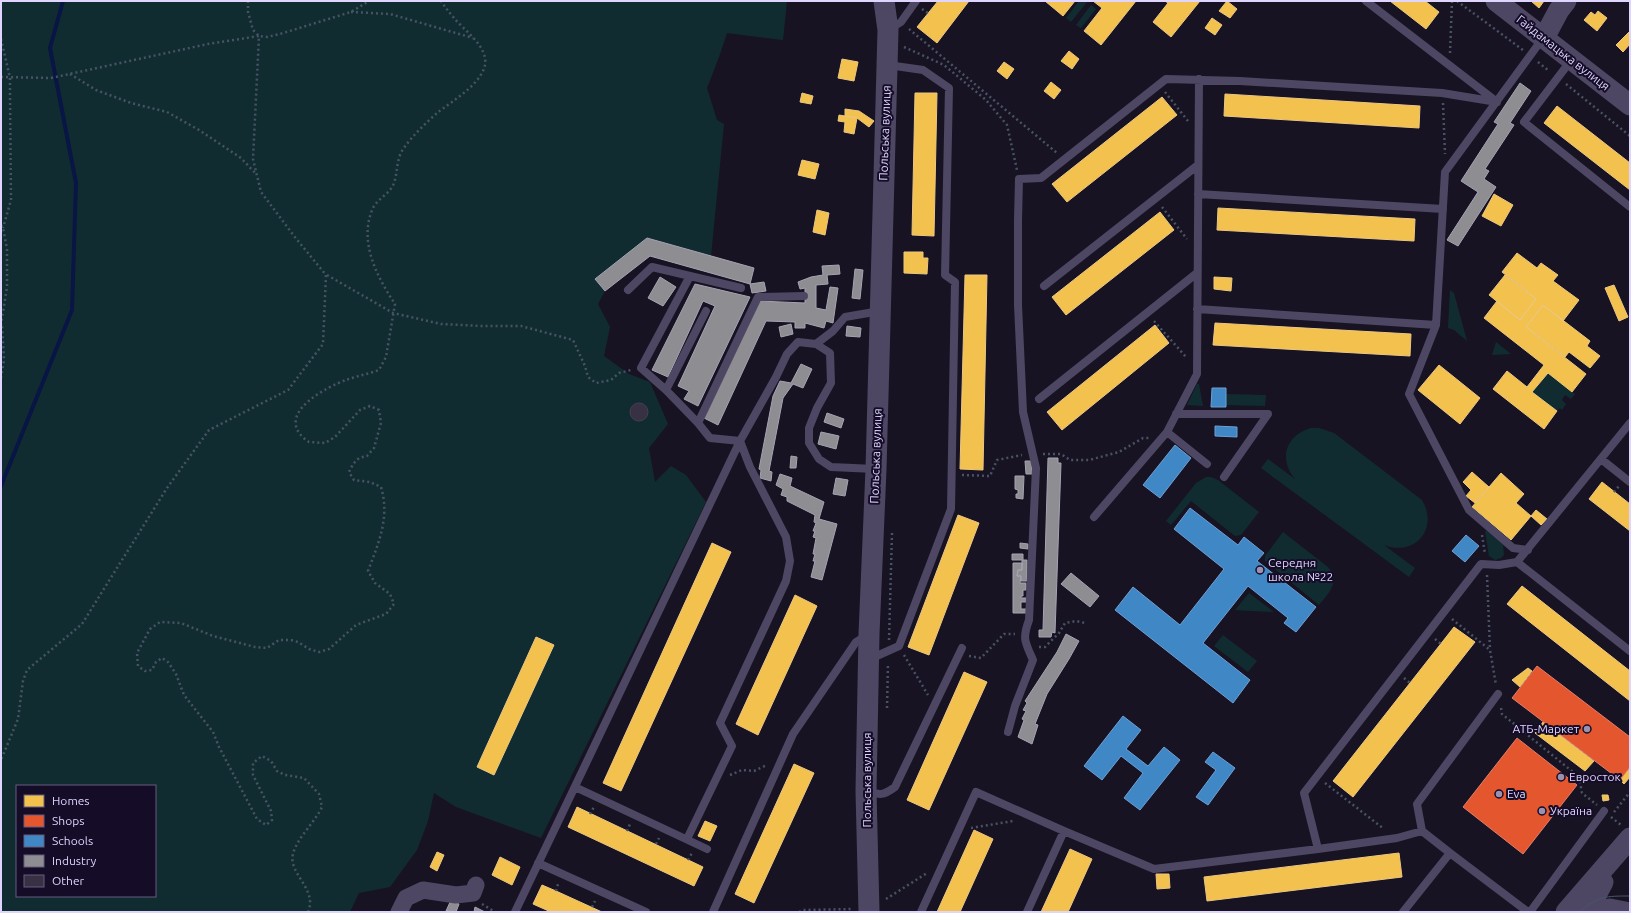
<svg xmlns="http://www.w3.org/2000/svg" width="1631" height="913" font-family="Ubuntu,sans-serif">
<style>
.green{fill:#112c31;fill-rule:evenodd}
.homes{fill:#f2c14e;stroke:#ecc783}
.shops{fill:#e4572e;stroke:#e27d6d}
.schools{fill:#3f88c5;stroke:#6f9fd6}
.industry{fill:#8d8d92;stroke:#a6a3b3}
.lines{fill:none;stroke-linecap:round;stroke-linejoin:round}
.stream{stroke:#081545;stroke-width:4}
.building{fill:#383144;stroke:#453e57}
.path{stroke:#475365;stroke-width:2.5;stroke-dasharray:2 3;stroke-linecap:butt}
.service{stroke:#4d4763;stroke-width:8}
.minor{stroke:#4d4763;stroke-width:17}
.tertiary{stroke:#4d4763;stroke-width:21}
.tram{stroke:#46566d;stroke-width:1}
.poi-dot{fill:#9991b2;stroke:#150d28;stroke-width:1.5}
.labels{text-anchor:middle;stroke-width:4;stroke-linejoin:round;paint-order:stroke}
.street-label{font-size:12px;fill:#dfd5ff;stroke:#150d28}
.poi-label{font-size:12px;fill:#dfd5ff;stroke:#150d28;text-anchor:start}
</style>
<rect width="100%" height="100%" fill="#181322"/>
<path class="green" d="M1,1H787L783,40L727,33L719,57L707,88L717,120L724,124L711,256L647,238L595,279L605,291L598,304L610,327L604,356L629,374L650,382L668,424L649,448L655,482L671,466L686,475L706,502L541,838L456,807L434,793L428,821L417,850L390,887L359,893L350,912H1ZM17,786H155V896H17Z
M1079,1L1087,2L1071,22L1066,18Z
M1091,5L1096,9L1081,28L1076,25Z
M1450,290L1454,293L1467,341L1454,330L1448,328Z
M1496,342L1511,354L1492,355Z
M1548,373L1575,394L1571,399L1565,395L1562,400L1566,404L1562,410L1560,408L1557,411L1532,392Z
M1197,384H1199L1203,406L1187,405Z
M1226,394L1266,395L1265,406L1226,405Z
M1311,428H1319L1334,433L1422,500C1439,529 1415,557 1384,545L1415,568L1409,577L1261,468L1268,459L1295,479C1278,459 1286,435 1311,428Z
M1206,477H1211L1218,480L1259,512L1241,535L1235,536L1191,501L1171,525L1166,521L1196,483Z
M1485,531H1487L1503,545L1504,555L1501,558L1495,560L1489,556Z
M1283,532L1328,567C1341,581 1329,593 1319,605L1265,561V556Z
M1249,593L1274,612L1235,610Z
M1223,635L1257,661L1248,672L1214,646Z"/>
<path class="homes" d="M938,1H969L937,43L917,27Z
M1045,1H1075L1063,16Z
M1093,1H1136L1101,45L1084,31L1102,8Z
M1165,1H1200L1171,37L1153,22L1168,3Z
M1227,1L1237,9L1230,18L1219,11Z
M1390,1H1425L1439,12L1426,29Z
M1531,1H1544L1539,8Z
M1598,11L1607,18L1597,31L1584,20L1591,12L1595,15Z
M1212,18L1222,25L1215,35L1205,28Z
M1629,32L1630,33V44L1623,52L1616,45Z
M1069,51L1079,59L1072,69L1061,61Z
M842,59L858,62L854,81L838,78Z
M1004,62L1014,69L1007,79L997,71Z
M1051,82L1061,90L1054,99L1044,91Z
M802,93L813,96L811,104L800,102Z
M915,93H937L934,236L912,235Z
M1225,94L1420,106L1419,128L1224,116Z
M1162,97L1177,115L1067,202L1052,184Z
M1557,106L1630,163V190L1544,123Z
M845,109L859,111L874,121L869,127L857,118L845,116Z
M839,115L857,118L854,134L844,132L845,122L838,121Z
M802,160L819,164L815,179L798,175Z
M1494,194L1513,205L1501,226L1482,216Z
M1218,208L1415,219L1414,241L1217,230Z
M817,210L829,213L825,235L813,232Z
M1160,212L1174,230L1066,315L1052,297Z
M904,252H923V258H928L927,274L904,273Z
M1517,253L1537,268L1541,263L1558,275L1553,281L1579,300L1563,321L1543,305L1526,327L1586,374L1572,392L1548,373L1532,392L1557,411L1544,429L1493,389L1507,371L1527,387L1544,365L1484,318L1497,301L1520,320L1536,299L1502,272Z
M965,275H987L983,470L960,469Z
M1505,275L1536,299L1520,320L1489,295Z
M1214,277L1232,278L1231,291L1214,289Z
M1614,285L1628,317L1619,321L1605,288Z
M1543,305L1590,341L1587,346L1600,356L1590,368L1569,352L1565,357L1526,327Z
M1215,323L1411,334L1410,356L1213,345Z
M1155,325L1169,343L1062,430L1047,412Z
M1439,365L1480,398L1460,424L1418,390Z
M1472,472L1489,487L1475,503L1466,496L1471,490L1463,482Z
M1501,473L1524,494L1516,503L1531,516L1511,540L1472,507Z
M1602,482L1630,504V531L1589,499Z
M1536,510L1547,519L1541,525L1531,516Z
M958,515L979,523L929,655L908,647Z
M712,543L731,552L621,791L603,783Z
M1522,586L1630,671V701L1507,604Z
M795,595L817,606L758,735L736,724Z
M1454,627L1475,642L1353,797L1333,781Z
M536,637L554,645L494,775L477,767Z
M1528,668L1532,671L1520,687L1512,680Z
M964,672L987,682L929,810L907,800Z
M1543,722L1594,761L1585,771L1535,733Z
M794,764L814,773L754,903L735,894Z
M1630,767V777L1624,784L1620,780Z
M1602,795H1608L1609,800L1603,801Z
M577,807L703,867L694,886L568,827Z
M705,821L717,826L710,841L698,836Z
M974,830L993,839L960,912H937Z
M1070,849L1092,859L1068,912H1041Z
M437,852L444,855L437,871L430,867Z
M1399,853L1402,877L1207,901L1204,877Z
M500,857L520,867L512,885L492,875Z
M1156,874H1169L1170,888L1157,889Z
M542,885L556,891L602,912H551L533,904Z"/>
<path class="shops" d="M1537,666L1630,737V767L1620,780L1512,698Z
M1517,738L1577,785L1523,854L1463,807Z"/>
<path class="schools" d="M1212,388H1226V407H1211Z
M1215,426L1237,427V437L1215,436Z
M1175,445L1191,458L1160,498L1143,485Z
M1190,508L1238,545L1244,537L1264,553L1257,561L1316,607L1296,632L1284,623L1288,618L1248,586L1203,643L1250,680L1233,703L1115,610L1133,587L1180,625L1224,569L1174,529Z
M1466,535L1479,546L1465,562L1452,551Z
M1123,716L1141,730L1126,749L1148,766L1164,747L1180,760L1140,810L1124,798L1143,773L1121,756L1102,780L1084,766Z
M1213,752L1235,768L1208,805L1196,797L1216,770L1205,762Z"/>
<path class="industry" d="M1520,83L1531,91L1510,123L1514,125L1485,169L1489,171L1484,179L1496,187L1458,246L1447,240L1478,192L1461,181L1498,124L1494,122Z
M647,238L754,268L750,284L650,256L605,291L595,279Z
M839,265L840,274L827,275L828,284L816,285V308L826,310L830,287L838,288L833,323L826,321L824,328L805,323V328H795V322L766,321L718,425L704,418L759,301L805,303V288L800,289L798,282L811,277L823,275L822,266Z
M855,269L863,270L860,299L852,298Z
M660,277L676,287L663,306L648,298Z
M764,282L766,291L752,293L750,284Z
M695,284L750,297L698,406L684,399L689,391L678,386L715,306L703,301L668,377L652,370Z
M791,324L793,334L781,337L779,327Z
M847,326L861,328L860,337L846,336Z
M801,364L812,369L803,388L793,384L783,398L769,471L772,472L771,481L760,478L761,470L759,469L773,396L780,381L791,383Z
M827,413L844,419L841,428L824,422Z
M821,432L839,436L836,449L818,444Z
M791,456L797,457L796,468H790Z
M1048,458H1058V463H1061L1055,633L1052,632L1051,637H1039V630H1043Z
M1025,461H1031L1032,474H1026Z
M780,474L792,478L790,486L824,502L819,519L837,524L822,580L811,577L815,561H813L815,554H813L816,538L813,537L815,531H813L816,523L814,522L815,515L787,501V497L781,495L783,489L776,485Z
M1015,476H1024L1023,499L1016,498V494H1018V490L1015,489Z
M836,478L848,480L845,496L833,494Z
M1020,543L1028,544V549L1020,548Z
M1012,554H1023V560H1027V581H1021V576H1017L1018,570H1022V560H1012Z
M1013,563H1022V570H1018L1017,576H1021L1020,583H1026V590H1023V596H1021V598H1027V602H1021V609H1027V613H1013Z
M1071,573L1099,596L1090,607L1061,584Z
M1066,634L1079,641L1069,659L1047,694L1035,724L1038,725L1032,744L1018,737L1024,720L1022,719L1026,711L1023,710L1027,703L1025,701L1057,652Z
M451,900L459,904L456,912L446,911Z
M475,907L485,912H474Z"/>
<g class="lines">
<path class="stream" d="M1,486L72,310L76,183L50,48L63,1"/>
</g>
<path class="building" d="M630 412a9 9 0 1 1 18 0a9 9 0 1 1-18 0Z"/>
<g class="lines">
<path class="path" d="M248,1V12L253,30L259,36L267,37L280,34L351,12L369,1
M1457,1L1523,50
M922,9L928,13
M351,12L390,14L473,38
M909,29L1057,153
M1,39L10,78V94L11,200L3,228
M904,47L944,65L986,100L1007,125L1017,170
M1450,53L1452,1
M1538,62L1549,71
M70,74L96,90L131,103L167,112L199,130L241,158L257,175
M1,77L51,78L208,44L259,36L253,159L261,192L294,236L326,275L323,344L288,390L209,430L167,488L82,624L27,670L23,681L18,719L1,760
M1566,84L1630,136
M1165,92L1188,121
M1443,103L1445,154
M1162,207L1187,239
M1,225L3,228L7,249V287L1,325
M327,275L393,313L441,324L480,326H521L573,340L585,366L588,377L596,383L611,380L619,373L631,370
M1154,321L1186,357
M1,378L4,360L2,324
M1043,454H1061L1070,460H1089L1119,452L1143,438H1149
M962,475L990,476L997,460L1022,455
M1614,492L1619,486
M1482,535L1485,554
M1487,575L1490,650
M1452,619L1490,650L1496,685
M1435,639L1441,644
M889,640L892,533
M1039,647H1045L1059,633L1065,623L1076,621L1085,623
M904,655L928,695
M969,656L981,658L1004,634H1015
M1404,678L1410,683
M887,708L888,663
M1501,708L1502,714L1579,777L1582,793L1597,805
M730,775L742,770L754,771L767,765
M1325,783L1384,829
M1614,812L1630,792
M590,814L594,807
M1611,817L1621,825
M971,828L1013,821
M627,831L630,824
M656,844L659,838
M688,860L692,853
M556,891L558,884
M886,899L927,873
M482,904L495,912
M592,907L595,901
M308,912C318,889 288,874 293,854C297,838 315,822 322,807L319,794L304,778L285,775L277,771L271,761L262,756L253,763V775L271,811L272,820L266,825L257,819L219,747L213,732L184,695L176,674L168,662L162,658L156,662L152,670L145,671L138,666L137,653L150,629L160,622L181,623L213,636L255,647L267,648L279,640H291L298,642L309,649L319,652L329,649L356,625L386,614L394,604L390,594L375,583L368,571C379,542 390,517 381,487L370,482L354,480L349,472L353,464L359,458L367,456L374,448L381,423L379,410L370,406L360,410L335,437L325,443L309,442C306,440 302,437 300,434C281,410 329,386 346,380C357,376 368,374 379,370L386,357L395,304C377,277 358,241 373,208C378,198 390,194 394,183C398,172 396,158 404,148C413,135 425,124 437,113C452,101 489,80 485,58C482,42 464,30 454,18C449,12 445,7 441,1
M799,912L803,910L852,909"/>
<path class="service" d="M890,29L901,22L916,1
M1572,59L1524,122L1630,207
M1198,194L1443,209
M1044,286L1198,165
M628,290L652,267L741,288
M804,296L758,297L698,423L710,438L740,441L776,377L787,354L798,342L816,344L830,353L831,383L817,408L809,428V443L819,459L831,467L875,469
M1197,309L1436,325
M816,344L833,331L845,317L880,311
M666,390L641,368L690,276
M1039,399L1197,273
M1176,414H1268L1224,477
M698,423L666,390L706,311
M1167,432L1207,464
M1601,459L1630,482
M1094,517L1167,432L1197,374L1199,79
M1528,550L1513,548L1469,510L1409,394L1436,325L1445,172L1543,38
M1517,562L1630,651
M870,659L899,646L951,509L955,282L945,275L949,88L923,70L888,65
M1008,732L1015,706L1033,660C1025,642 1022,639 1029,620L1036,468L1023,412L1018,305V220L1019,179L1041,178L1166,79L1240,81L1442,93L1497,102L1366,1
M575,787L707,849
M867,791C880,795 883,796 895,787L962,648
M1422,831L1417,804L1498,694
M687,839L732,746L720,723L786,581L790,561L786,537L750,467L740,441
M1450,853L1422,831L1397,838L1318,849L1304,793L1481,564L1499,565L1517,562L1630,423
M538,863L646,912
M515,912L740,441
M713,912L793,734L856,642L867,635
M921,912L976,792L1064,831L1154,869L1318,849
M1027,912L1064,831
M1403,912L1450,853L1528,912
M1530,912L1604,811"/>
<path class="minor" d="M399,912L406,898L423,890L456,895L473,893L476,885"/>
<path class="tertiary" d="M1496,1L1630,105
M1544,38L1559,10L1566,1
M869,912L866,791L869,634L876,469L888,30L884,1
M1566,912L1630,838
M1587,912L1603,882
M1598,912L1610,909L1625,912"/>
<path class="tram" d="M1579,912C1598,896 1606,896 1630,896"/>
</g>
<g class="poi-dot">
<circle cx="1260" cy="570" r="4"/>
<circle cx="1587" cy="729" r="4"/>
<circle cx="1561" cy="777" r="4"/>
<circle cx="1499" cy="794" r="4"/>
<circle cx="1542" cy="811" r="4"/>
</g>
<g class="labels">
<g class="street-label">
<text transform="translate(1563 53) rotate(38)" y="4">Гайдамацька вулиця</text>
<text transform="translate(885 133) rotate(-88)" y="4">Польська вулиця</text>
<text transform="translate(876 456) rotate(-88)" y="4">Польська вулиця</text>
<text transform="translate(867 780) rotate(-90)" y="4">Польська вулиця</text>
</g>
<g class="poi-label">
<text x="1268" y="567">Середня<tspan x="1268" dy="14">школа №22</tspan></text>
<text x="1579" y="733" text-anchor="end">АТБ-Маркет</text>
<text x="1569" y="781">Евросток</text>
<text x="1507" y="798">Eva</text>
<text x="1550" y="815">Україна</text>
</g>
</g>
<rect width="1631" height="913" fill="none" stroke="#dfd5ff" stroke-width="4"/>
<rect x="16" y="785" width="140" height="112" fill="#150d28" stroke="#665d7e"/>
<rect x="24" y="795" width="20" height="12" fill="#f2c14e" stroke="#665d7e"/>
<text x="52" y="805" font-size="12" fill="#dfd5ff">Homes</text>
<rect x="24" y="815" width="20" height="12" fill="#e4572e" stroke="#665d7e"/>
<text x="52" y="825" font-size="12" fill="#dfd5ff">Shops</text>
<rect x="24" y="835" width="20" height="12" fill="#3f88c5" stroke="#665d7e"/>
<text x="52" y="845" font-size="12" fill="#dfd5ff">Schools</text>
<rect x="24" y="855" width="20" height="12" fill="#8d8d92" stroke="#665d7e"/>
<text x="52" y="865" font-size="12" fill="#dfd5ff">Industry</text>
<rect x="24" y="875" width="20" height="12" fill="#383144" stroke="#665d7e"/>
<text x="52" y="885" font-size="12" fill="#dfd5ff">Other</text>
</svg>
